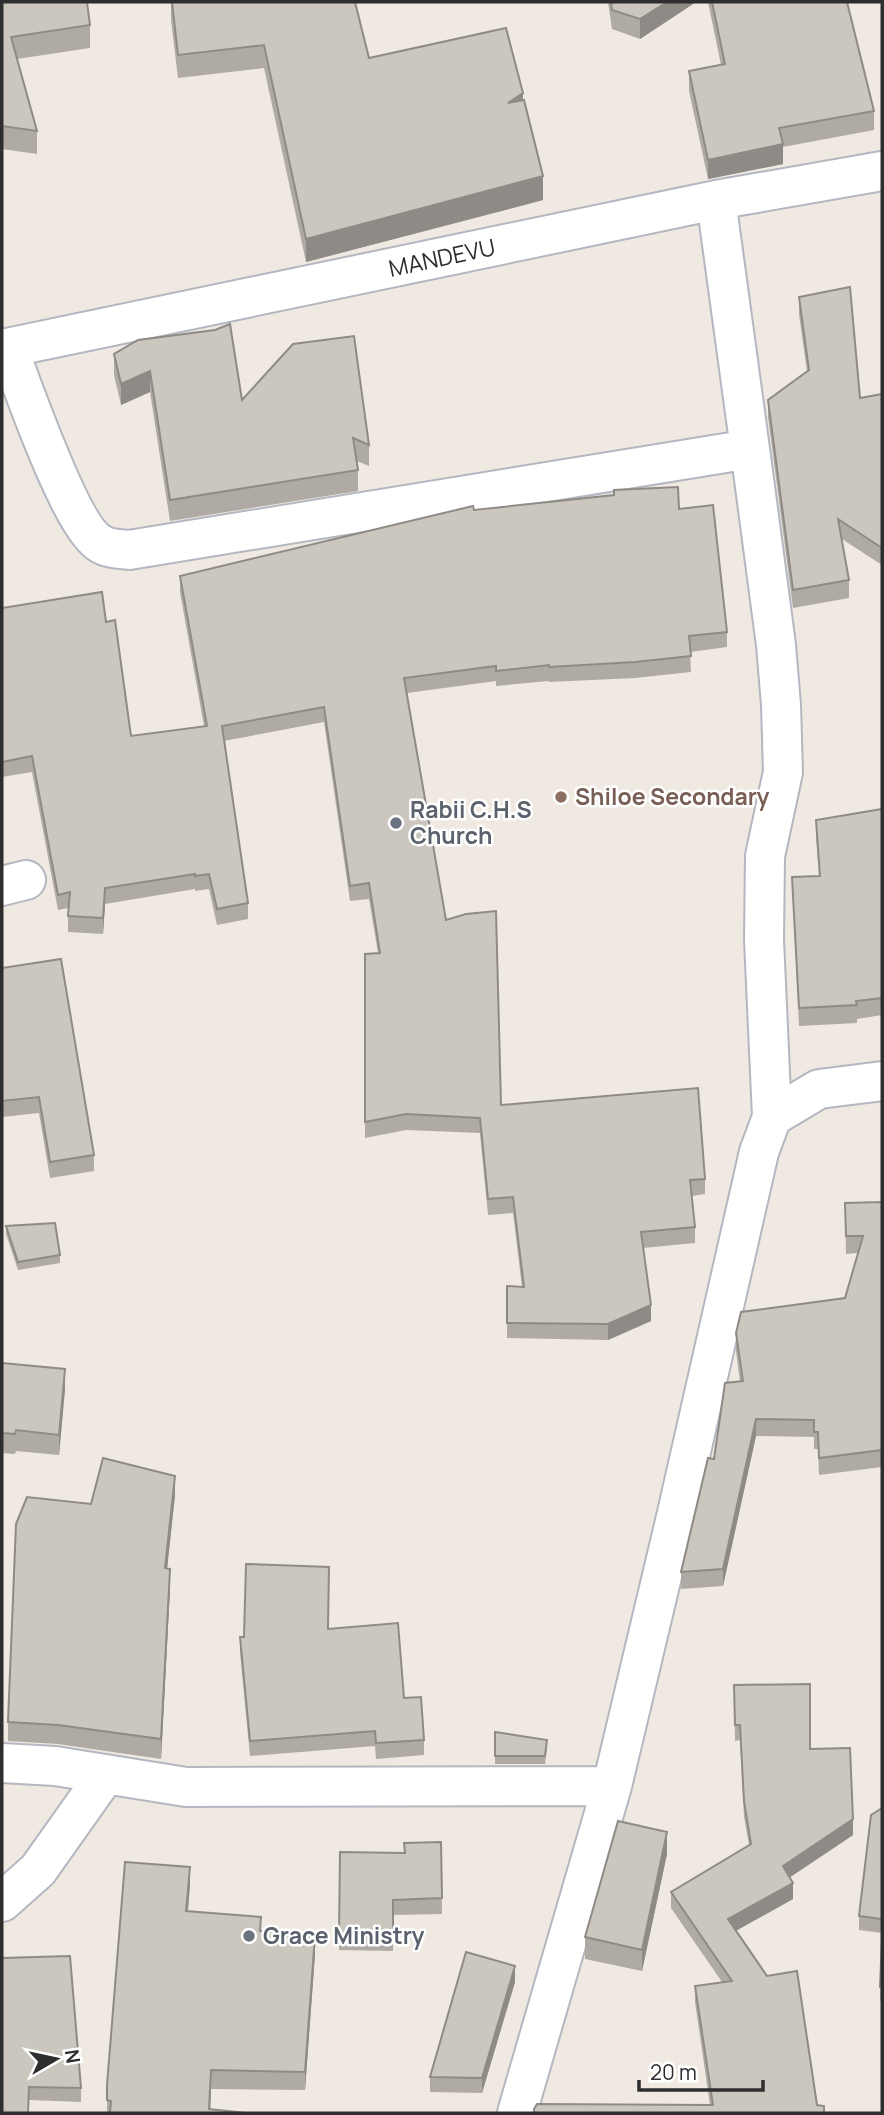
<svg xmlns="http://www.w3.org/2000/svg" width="884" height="2115" font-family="Manrope,sans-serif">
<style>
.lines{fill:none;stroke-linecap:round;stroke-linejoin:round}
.minor-casing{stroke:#b4b7c1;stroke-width:42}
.minor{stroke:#fff;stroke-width:38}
.wall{fill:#afaba4}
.shaded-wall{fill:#8e8b86}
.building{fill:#cbc7bf;stroke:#8e8b86;stroke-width:2}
.education-dot{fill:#8d6e63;stroke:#fff;stroke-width:2.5}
.worship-dot{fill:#6b7280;stroke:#fff;stroke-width:2.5}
.labels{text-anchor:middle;stroke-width:5;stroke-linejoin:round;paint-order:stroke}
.street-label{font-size:23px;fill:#2e2e2e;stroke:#fff}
.education-label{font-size:23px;font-weight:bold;fill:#785e54;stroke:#fff;text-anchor:start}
.worship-label{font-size:23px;font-weight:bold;fill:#5b616d;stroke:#fff;text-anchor:start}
</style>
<rect width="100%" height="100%" fill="#efe9e1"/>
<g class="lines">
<defs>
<path id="minor" d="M716,200L750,449
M8,348C22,384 72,532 103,545C110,549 121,549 129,550L750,449L776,645L781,705L783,772L765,856L764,940L772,1117
M2,349L716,200L882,171
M2,886L26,880
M2,1763L55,1766L186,1787L612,1786
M2,1902L38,1870L106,1774
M517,2113L612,1786L677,1513L759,1152L772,1117L819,1089L882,1081"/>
</defs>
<use href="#minor" class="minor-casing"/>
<use href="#minor" class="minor"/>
</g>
<path class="wall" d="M2,2L90,25V48L17,59L37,131V154L2,149Z
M171,2H355L369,58L523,100L543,200L306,262L264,68L178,78L171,20Z
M608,2H696L640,39L612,29Z
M708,2H847L874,111V130L783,147V164L708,179L689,91V71L721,65Z
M799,297L860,398L882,394V565L842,539L849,580V598L793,608L768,417V400L807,371L799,315Z
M293,344L369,445V466L357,461L358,470V491L170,521L150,392L121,405L114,375V354L242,400Z
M679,509L727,632V647L690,652L691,672L635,678L549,682V681L496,686V681L407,693L446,920L501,1105L705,1179V1194L692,1196L695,1227V1243L643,1248L651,1321L608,1340L507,1338V1286L522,1287L513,1213L488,1215L480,1133L406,1130L365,1138V954L378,953L369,899L350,901L324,722L224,741L248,903V919L217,925L209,889L195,891V889L105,904L103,934L68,932V908L58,910L32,772L2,777V608L106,622L131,736L204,726L180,592V576L474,510Z
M882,809V1015L857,1019V1023L799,1026L792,877L819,876L816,837V820Z
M2,968L94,1155V1171L50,1178L39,1113L2,1117Z
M882,1202V1467L819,1475L818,1449H814V1437L756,1436L723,1586L681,1589V1572L714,1459L740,1382L736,1351V1333L845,1298L858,1253L846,1254L845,1203Z
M6,1226L60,1255V1263L18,1270L6,1234Z
M2,1363L65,1389L59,1455L16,1451L15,1454L2,1453Z
M175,1495L167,1568L170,1588L161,1759L58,1744L8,1741V1722L91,1504Z
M328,1629L404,1698L424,1740V1755L376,1759L375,1746L250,1756L240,1652V1637Z
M734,1685L810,1749L853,1835L790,1877L793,1899L736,1931L817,2105H710L695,2002V1986L722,1982L671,1908V1892L749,1845L744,1817L740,1740L735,1741Z
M495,1732L547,1748L545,1764H495Z
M882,1808V1933L859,1930V1916Z
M441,1842L442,1914L393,1915V1951L339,1950L340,1852L404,1853Z
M667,1854L642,1971L585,1959V1937Z
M190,1885L188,1911L261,1931L315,1954L305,2090L211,2089L210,2109L246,2113H107V2085Z
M882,1938V2001H880Z
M2,1958L81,2088V2102L29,2100Z
M515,1982L482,2093L430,2092V2077Z"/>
<path class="shaded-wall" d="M667,2H696L640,39V19Z
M523,93V117L508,103Z
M783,144V164L708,179V160Z
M543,176V200L306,262V239Z
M150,371V392L121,405V384Z
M105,888V904L103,934V918Z
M651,1305V1321L608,1340V1324Z
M65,1369V1389L59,1455V1435Z
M756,1419V1436L723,1586V1569Z
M175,1476V1495L165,1588V1568Z
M170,1569V1588L161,1759V1739Z
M853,1819V1835L783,1882V1866Z
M667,1832V1854L642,1971V1950Z
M190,1867V1885L186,1929V1911Z
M793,1883V1899L728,1935V1919Z
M315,1936V1954L305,2090V2072Z
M515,1966V1982L482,2093V2078Z
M211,2070V2089L210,2113H209Z"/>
<path class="building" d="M2,2H87L90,25L11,37L37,131L2,126Z
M172,2H355L369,58L506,28L523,93L508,103L524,100L543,176L306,239L264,45L178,55Z
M611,2H667L640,19L612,10Z
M712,2H847L874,111L779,128L783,144L708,160L689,71L725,64Z
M850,287L860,398L882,394V548L838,519L849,580L793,590L768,400L809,370L799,297Z
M230,324L242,400L293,344L354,336L369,445L353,438L358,470L170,500L150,371L121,384L114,354L138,340L215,330Z
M678,487L679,509L713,505L727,632L689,636L691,656L635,662L549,667V665L496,671V666L404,678L446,920L466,914L496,911L501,1105L698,1088L705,1179L690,1180L695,1227L641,1232L651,1305L608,1324L507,1323V1286L524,1287L513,1197L488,1199L480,1118L406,1114L365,1122V954L380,953L369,883L350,886L324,707L222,726L248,903L217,909L209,874L195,876V874L105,888L103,918L68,916L70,892L58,895L32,756L2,762V608L102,592L106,622L115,620L131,736L207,726L180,576L473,506L474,510L614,495V490Z
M882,809V998L856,1001L857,1005L799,1008L792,877L820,876L816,820Z
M61,959L94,1155L50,1162L39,1097L2,1101V968Z
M882,1202V1450L819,1458L818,1432H814V1420L756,1419L723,1569L681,1572L708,1458L714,1459L725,1383L743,1381L736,1333L741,1312L845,1298L863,1236H846L845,1203Z
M55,1223L60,1255L18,1262L6,1226Z
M2,1363L65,1369L59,1435L16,1430L15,1434L2,1433Z
M103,1458L175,1476L165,1568L170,1569L161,1739L58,1725L8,1722L16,1524L27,1497L91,1504Z
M246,1564L329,1567L328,1629L398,1623L404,1698L421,1697L424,1740L376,1743L375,1731L250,1741L240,1637H244Z
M810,1684V1749L850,1748L853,1819L783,1866L793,1883L728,1919L767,1976L797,1971L817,2105L824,2106V2113H534V2109L537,2104L713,2105L695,1986L732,1981L671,1892L751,1844L744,1801L740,1725H735L734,1685Z
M495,1732L547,1740L545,1756H495Z
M882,1808V1919L859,1916L871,1815Z
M618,1821L667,1832L642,1950L585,1937Z
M441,1842L442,1898L393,1900V1936L339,1935L340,1852L405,1853L404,1843Z
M125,1862L190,1867L186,1911L261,1917L260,1931L315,1936L305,2072L211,2070L209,2109L246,2113H110L111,2101L107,2100V2085Z
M882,1938V1987H880Z
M466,1952L515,1966L482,2078L430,2077Z
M70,1956L81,2088L29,2087L28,2113H2V1958Z"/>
<circle class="education-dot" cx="561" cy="797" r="7"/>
<g class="worship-dot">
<circle cx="396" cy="823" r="7"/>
<circle cx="249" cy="1936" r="7"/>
</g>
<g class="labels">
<g class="street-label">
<text transform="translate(442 258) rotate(-12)" y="8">MANDEVU</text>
</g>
<g class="education-label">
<text x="575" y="805">Shiloe Secondary</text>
</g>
<g class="worship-label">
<text x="410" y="818">Rabii C.H.S<tspan x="410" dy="26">Church</tspan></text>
<text x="263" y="1944">Grace Ministry</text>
</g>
</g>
<rect width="884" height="2115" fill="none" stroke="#2e2e2e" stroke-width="7"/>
<g transform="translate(56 2059) rotate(81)" stroke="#ffffff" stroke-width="5" paint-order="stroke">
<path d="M0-5L12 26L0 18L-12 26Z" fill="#2e2e2e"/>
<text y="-10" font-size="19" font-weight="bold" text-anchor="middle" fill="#2e2e2e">N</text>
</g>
<path d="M639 2080v10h124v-10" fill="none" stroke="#2e2e2e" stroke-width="3.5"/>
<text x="650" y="2080" font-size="21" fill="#2e2e2e" stroke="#ffffff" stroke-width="5" paint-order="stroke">20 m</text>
</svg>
